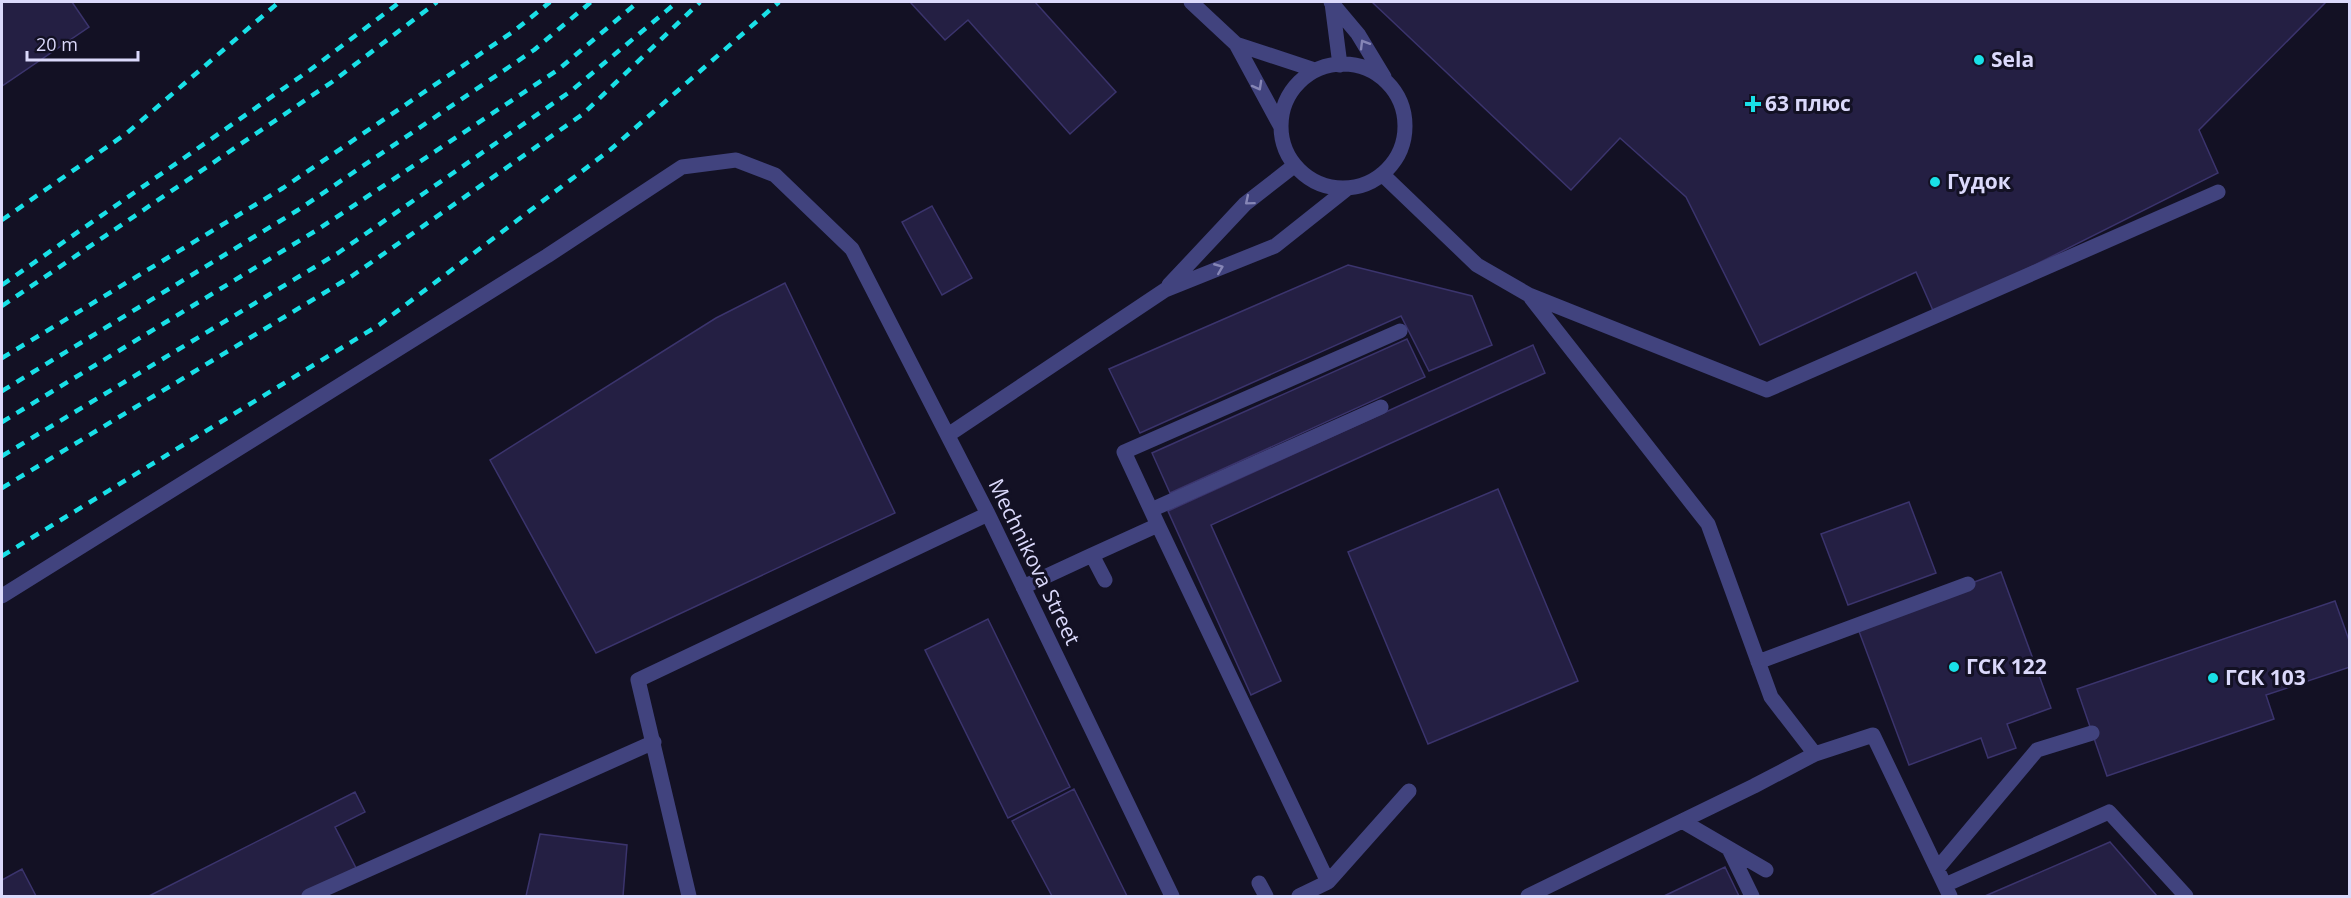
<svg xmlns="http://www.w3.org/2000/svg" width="2351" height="898" font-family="'Open Sans',sans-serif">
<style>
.building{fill:#241f43;stroke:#3b346d;stroke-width:1.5}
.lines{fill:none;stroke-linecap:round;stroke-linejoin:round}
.minor{stroke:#41437e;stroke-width:15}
.rail{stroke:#19e0e7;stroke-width:4.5;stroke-dasharray:9 8;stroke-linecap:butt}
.oneway{stroke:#8686b6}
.poi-dot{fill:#19e0e7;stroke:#131124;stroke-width:2}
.labels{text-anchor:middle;stroke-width:6;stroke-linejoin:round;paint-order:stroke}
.poi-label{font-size:21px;font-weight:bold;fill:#dbd9fb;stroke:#131124;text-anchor:start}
.street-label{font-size:21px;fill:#dbd9fb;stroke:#131124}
</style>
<rect width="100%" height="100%" fill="#131124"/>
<path class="building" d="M2,2H72L89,27L2,86Z
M910,2H1035L1116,92L1070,134L968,20L945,40Z
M1372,2H2326L2199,130L2218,173L1935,315L1916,272L1760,345L1686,197L1620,138L1571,190Z
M932,206L972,278L942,295L902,222Z
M1348,265L1472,296L1492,345L1429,371L1401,316L1140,433L1109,369Z
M785,283L895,513L596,653L490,460L716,318Z
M1407,339L1425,377L1170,493L1152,453Z
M1533,345L1545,373L1211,525L1281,681L1251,695L1168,511Z
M1498,489L1578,681L1428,744L1348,552Z
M1909,502L1936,573L1848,605L1821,534Z
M2001,572L2051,708L2007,724L2016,748L1988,758L1981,738L1909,765L1857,626Z
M2335,601L2350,643V667L2266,695L2274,719L2107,776L2077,689Z
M988,619L1070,787L1008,818L925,650Z
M1074,789L1127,896H1052L1012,821Z
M355,792L365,812L335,827L356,868L301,896H149Z
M540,834L627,845L623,896H526Z
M2110,842L2157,896H1985Z
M1725,867L1739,896H1664Z
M22,869L36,896H2V880Z"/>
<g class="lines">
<path class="minor" d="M1191,2L1236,44L1281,127
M1331,2L1358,34L1384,77
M1332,3L1340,65
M1236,44L1315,70
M1281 126a62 62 0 1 1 124 0a62 62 0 1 1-124 0Z
M1382,174L1477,265L1529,295L1767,390L2218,192
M1169,285L1245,204L1295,165
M1531,298L1708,524L1771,697L1815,754L1873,735L1950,896
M948,435L1165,290L1275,246L1348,188
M1151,510L1381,407
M1158,525L1124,452L1400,331
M1092,555L1158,525L1328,882L1299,896
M1023,587L1092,555L1105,580
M2,596L547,256L682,167L736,160L775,175L852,249L988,514L1172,896
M1758,662L1968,584
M1682,821L1766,870
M1729,849L1752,896
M1937,869L2037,750L2092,733
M1328,882L1409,791
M1259,883L1266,896
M1945,885L2109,812L2186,896
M309,896L654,742
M689,896L638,680L988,514
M1528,896L1754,786L1815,754"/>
<path class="rail" d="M2,220L127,133L279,2
M2,285L310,70L400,2
M2,306L332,82L437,2
M2,358L283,188L514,31L550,2
M2,391L298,210L534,50L591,2
M2,422L317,230L559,69L638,2
M2,456L338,253L571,91L677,2
M2,488L352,276L583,114L700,2
M2,556L379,325L610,150L779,2"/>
</g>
<defs><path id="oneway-chevron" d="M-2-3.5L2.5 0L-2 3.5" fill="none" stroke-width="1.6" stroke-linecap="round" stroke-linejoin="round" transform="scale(1.5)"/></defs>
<g class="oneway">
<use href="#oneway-chevron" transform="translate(1364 44) rotate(-121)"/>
<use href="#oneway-chevron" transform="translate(1258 86) rotate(61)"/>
<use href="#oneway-chevron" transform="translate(1249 201) rotate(140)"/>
<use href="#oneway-chevron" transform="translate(1219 268) rotate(-22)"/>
</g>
<g class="poi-dot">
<circle cx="1979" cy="60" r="6"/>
<path d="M1750 95h6v6h6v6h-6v6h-6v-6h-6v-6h6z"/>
<circle cx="1935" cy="182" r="6"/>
<circle cx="1954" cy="667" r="6"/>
<circle cx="2213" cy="678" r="6"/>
</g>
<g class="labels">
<g class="poi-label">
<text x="1991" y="67">Sela</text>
<text x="1765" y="111">63 плюс</text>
<text x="1947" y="189">Гудок</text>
<text x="1966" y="674">ГСК 122</text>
<text x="2225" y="685">ГСК 103</text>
</g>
<g class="street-label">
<text transform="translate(1034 562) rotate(64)" y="7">Mechnikova Street</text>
</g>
</g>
<rect width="2351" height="898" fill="none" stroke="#dbd9fb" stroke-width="6"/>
<path d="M27 51v9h111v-9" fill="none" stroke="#dbd9fb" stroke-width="3"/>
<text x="36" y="51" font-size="18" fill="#dbd9fb" stroke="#131124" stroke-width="4.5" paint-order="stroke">20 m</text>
</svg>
